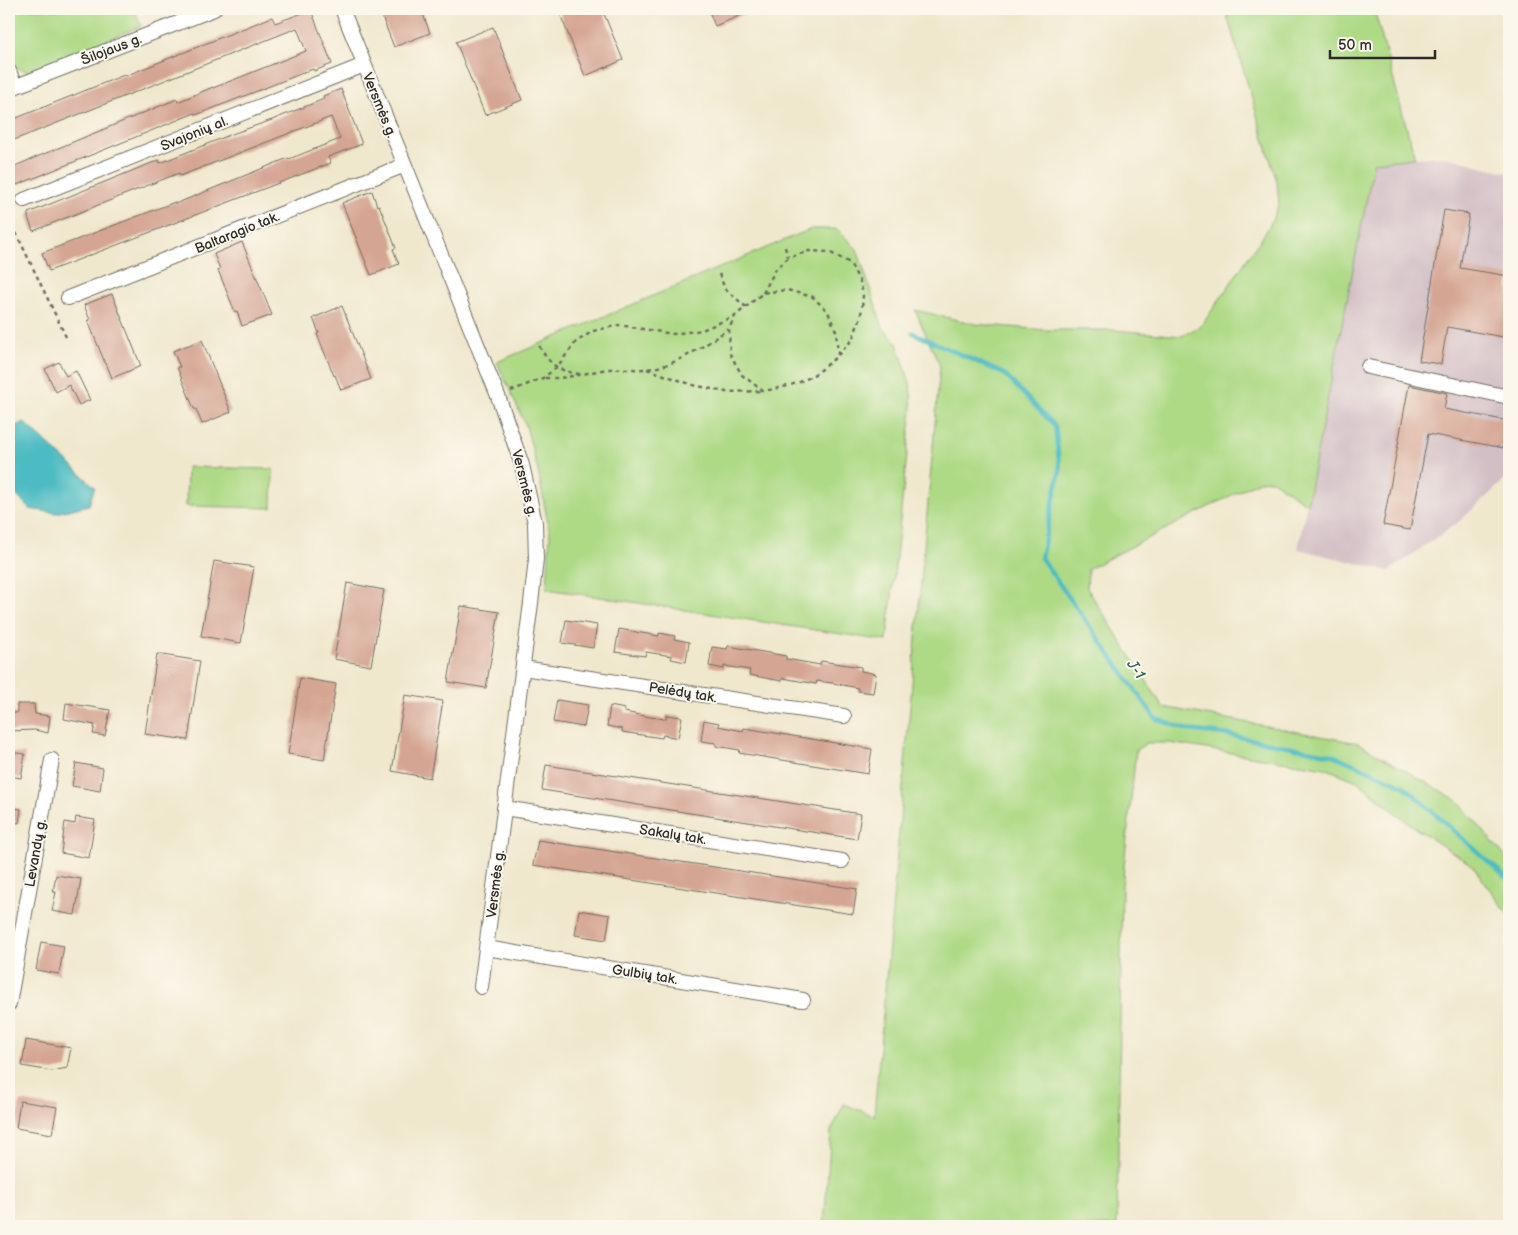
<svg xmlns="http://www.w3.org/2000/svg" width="1518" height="1235" font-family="'Balsamiq Sans',sans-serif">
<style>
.industrial{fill:#d2bec5}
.green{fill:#aeda86;stroke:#6c8258}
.water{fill:#4ebcc2;stroke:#3c7476}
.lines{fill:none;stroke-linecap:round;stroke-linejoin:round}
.stream{stroke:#4ebcc2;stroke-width:4.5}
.building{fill:#d5a593}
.minor-casing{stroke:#706d64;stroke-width:16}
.path{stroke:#706d64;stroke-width:2.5;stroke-dasharray:4 4;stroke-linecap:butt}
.minor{stroke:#fff;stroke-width:14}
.labels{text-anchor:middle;stroke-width:4;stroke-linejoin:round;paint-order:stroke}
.street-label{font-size:14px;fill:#2b2b2b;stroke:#fbf7ec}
.water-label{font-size:15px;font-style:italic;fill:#375e60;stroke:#fbf7ec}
</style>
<rect width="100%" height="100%" fill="#fbf7ec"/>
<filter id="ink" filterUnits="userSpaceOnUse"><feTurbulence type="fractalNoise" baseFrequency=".02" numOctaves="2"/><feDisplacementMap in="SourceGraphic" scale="10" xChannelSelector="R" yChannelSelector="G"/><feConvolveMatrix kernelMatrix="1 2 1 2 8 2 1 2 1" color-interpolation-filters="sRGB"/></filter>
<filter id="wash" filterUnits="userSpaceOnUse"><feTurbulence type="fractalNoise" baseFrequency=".0096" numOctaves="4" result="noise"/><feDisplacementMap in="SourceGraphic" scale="20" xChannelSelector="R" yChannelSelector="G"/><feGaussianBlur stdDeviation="1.12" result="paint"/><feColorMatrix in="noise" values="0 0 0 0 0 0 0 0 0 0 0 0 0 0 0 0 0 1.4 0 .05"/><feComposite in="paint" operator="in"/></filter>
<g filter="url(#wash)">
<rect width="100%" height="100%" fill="#f0e8cd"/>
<path class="industrial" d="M1441,156L1509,173V476L1461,520L1389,571L1298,549L1374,161Z"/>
<path class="green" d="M9,9H134L141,26L29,72L15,67L9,52Z
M1225,9H1374L1415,158L1374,162L1307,504L1272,480L1259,481L1088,569L1087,588L1163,707L1358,743L1458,801L1509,861V916L1472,865L1415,828L1357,781L1325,768L1169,743H1147L1136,750L1122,886L1117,1226H824L831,1131L844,1104L874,1116L940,366L915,310L975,324L1046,330H1115L1182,336L1202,325L1269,227L1279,204L1277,182Z
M811,229H837L857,249L883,328L897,343L910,383L912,408L887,641L547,589L550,534L538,471L526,426L497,362Z
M187,467L273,469L272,508L186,506Z"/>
<path class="water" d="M24,422L95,487L89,505L56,513L30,509L9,488V429Z"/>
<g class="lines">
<path class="stream" d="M913,333L1004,374L1055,426L1060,470L1041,558L1156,719L1188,730L1223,734L1333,755L1404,786L1509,880"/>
</g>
<g id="blocks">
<path class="building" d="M379,9H421L430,33L394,47Z
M558,9H602L623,60L585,76Z
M708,9H756L715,26Z
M311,10L332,64L314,71L313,69L196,115L195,113L17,185L10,168L177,99L178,102L213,87V88L306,51L297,28L9,142V121L124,75L125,76L272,17L275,23Z
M493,27L522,100L485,115L456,42Z
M341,89L362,144L328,157L331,163L49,271L42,253L175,202V204L288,158L289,159L340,139L331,117L180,176L179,173L33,231L28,217V213L159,160L160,163L232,134L272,120L324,99L323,96Z
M372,191L377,206L379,205L396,248L393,249L399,264L371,275L342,203Z
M1444,210L1469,214L1460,268L1509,276V338L1447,327L1441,364L1419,361Z
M242,242L272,315L242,326L237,311L235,312L218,270L220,269L214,254Z
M112,294L141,366L112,378L106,363H105L88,321L90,320L84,305Z
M342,306L371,379L341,390L335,375L334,376L317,334L319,333L313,318Z
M202,340L231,412L202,424L196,409H194L177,367H180L173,351Z
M59,362L66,376L76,371L90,400L79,405L69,385L56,392L45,369Z
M1409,385L1447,393L1444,409L1509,421V449L1428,434L1410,530L1383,525Z
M214,561L254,567L241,643L201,636Z
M347,583L384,590L371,666L334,659Z
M461,606L499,612L486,688L448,682Z
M566,620L597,625L593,648L562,643Z
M619,629L659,636V633L675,636L674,639L689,642L686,662L671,659L672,656L646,652L645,656L615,652Z
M728,646L786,656V659L820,665L821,661L861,667V671L876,674L873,693L858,691V688L833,683L817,681L816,684L783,678L782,681L749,675L750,670L724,666V669L709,666L712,647L727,649Z
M157,654L200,661L188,740L145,734Z
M300,678L336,684L324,760L288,754Z
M405,695L443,701L430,778L392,771Z
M557,700L588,705L584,727L553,722Z
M66,703L110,710L105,736L93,734L95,725L64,719Z
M17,704H34L35,714L50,716L48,733L35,730L9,731V713H17Z
M610,706L625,709L624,712L650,717L666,719V715L682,717L678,738L663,735L662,738L622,732V729L607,726Z
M704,720L719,723L718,726L743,731L744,728L872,749L868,774L739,753L740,750L716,746V743L701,741Z
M9,752L25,754L21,778L9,776Z
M76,763L103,768L100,791L72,786Z
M546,765L861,814L857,839L542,790Z
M9,807L21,809L19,823L9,822Z
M76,817L95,820L89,858L61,853L65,822L75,824Z
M538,840L857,889L853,914L533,865Z
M56,875L81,879L75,915L52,911L56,892H53Z
M579,910L610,915L606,940L575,935Z
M41,942L64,946L59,974L36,970Z
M26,1040L71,1048L67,1068L52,1071L22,1066Z
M20,1101L57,1107L52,1134L16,1128Z"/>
</g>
</g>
<g filter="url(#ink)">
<use href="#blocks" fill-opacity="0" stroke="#706d64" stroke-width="1"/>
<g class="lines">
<defs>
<path id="minor" d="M342,9L498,396L522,465L535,523L536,559L531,603L481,987
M9,71L15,86
M9,89L214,9
M24,200L364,65
M68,298L405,165
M1368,367L1509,397
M523,668L844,716
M504,808L842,861
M486,948L803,1000
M9,1004L52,760"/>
</defs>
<use href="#minor" class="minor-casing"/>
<path class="path" d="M9,218L67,339
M785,247L788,258
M719,274L725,289L746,307
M763,293L776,269L788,258L809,251L829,252L850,263L861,284L863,296L862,308L860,319L852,340L838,355
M539,346C550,365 559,372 581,374
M647,369L693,385L726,392L761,391
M545,378C567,379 581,374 602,370C617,367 630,370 645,369C675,367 704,346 728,329
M511,391L543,378L557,367L576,342L593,331L619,325L673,334L702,330L735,316L763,293L787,290L813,297L828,312L836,331L838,355C812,380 798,385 763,391L742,375L730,354L729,329L735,316"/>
<use href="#minor" class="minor"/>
</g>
</g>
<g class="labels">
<g class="street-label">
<text transform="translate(111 49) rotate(-21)" y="5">Šilojaus g.</text>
<text transform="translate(380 105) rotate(68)" y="5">Versmės g.</text>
<text transform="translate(194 133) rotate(-22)" y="5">Svajonių al.</text>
<text transform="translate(237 232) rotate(-22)" y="5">Baltaragio tak.</text>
<text transform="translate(525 483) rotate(76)" y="5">Versmės g.</text>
<text transform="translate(683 692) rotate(9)" y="5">Pelėdų tak.</text>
<text transform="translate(673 834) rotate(9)" y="5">Sakalų tak.</text>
<text transform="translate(35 853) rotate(-80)" y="5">Levandų g.</text>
<text transform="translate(495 884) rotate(-83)" y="5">Versmės g.</text>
<text transform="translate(645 974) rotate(9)" y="5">Gulbių tak.</text>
</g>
<g class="water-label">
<text transform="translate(1136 669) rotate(55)" y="5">J-1</text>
</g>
</g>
<rect width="1518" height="1235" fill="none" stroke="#fbf7ec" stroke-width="30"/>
<path d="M1330 50v8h105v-8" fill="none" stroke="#2b2b2b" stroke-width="2.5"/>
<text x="1338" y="50" font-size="15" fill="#2b2b2b" stroke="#fbf7ec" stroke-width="4" paint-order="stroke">50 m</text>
</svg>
